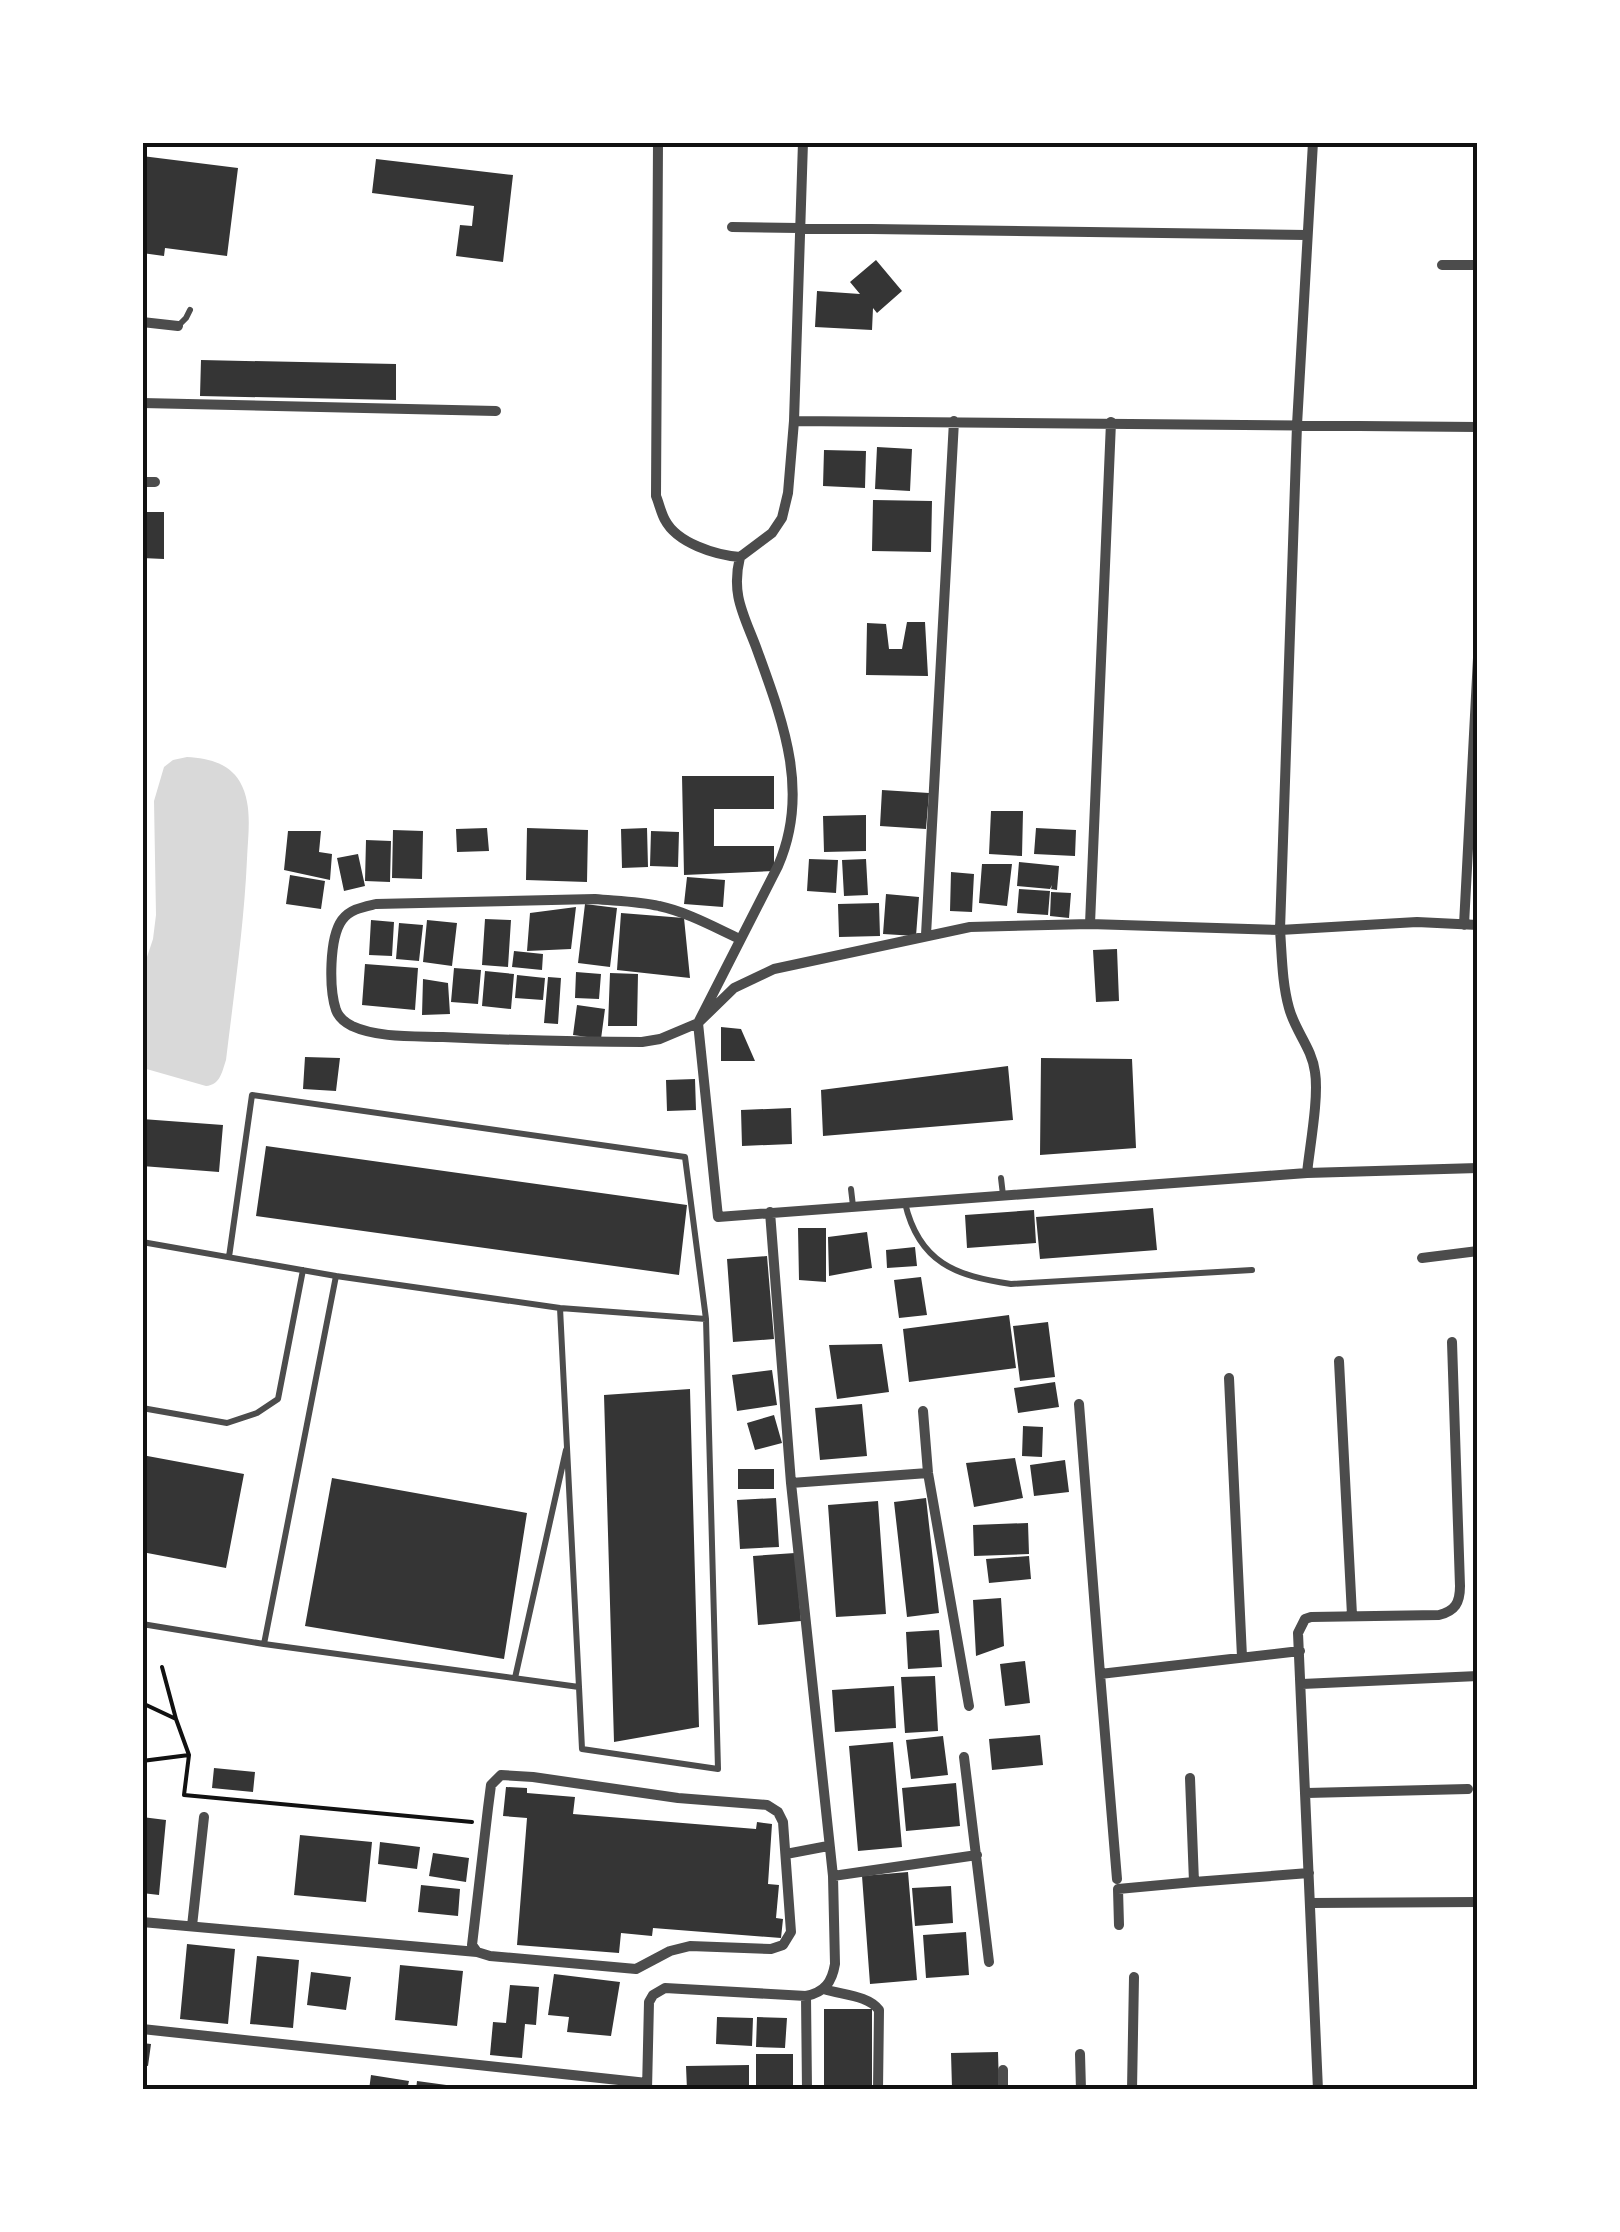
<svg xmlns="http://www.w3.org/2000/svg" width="1620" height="2232" font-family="Jost,sans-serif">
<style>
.water{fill:#d9d9d9}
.building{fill:#353535}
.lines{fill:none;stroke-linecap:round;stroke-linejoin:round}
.path{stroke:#111;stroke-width:4}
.service{stroke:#4c4c4c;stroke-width:6}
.minor{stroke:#4c4c4c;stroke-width:10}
.neatline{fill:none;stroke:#111;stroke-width:4}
</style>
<rect width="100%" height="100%" fill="#fff"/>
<path class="water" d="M187,757C208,758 229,763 240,782C253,805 248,834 247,859C244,926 234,993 226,1060C222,1072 220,1085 206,1086L143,1068V969L153,939L156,915L154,801L164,767L173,760Z"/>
<path class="building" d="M142,156L238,168L227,256L165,248L164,256L142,253Z
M376,159L513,175L503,262L456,256L460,225L472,226L474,206L372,193Z
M876,260L902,291L877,313L873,308L872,330L815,327L817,291L860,294L850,282Z
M201,360L396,364V400L200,396Z
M877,447L912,449L910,491L875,489Z
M824,450L866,451L865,488L823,486Z
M873,500L932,501L931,552L872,551Z
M142,512H164V559L142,558Z
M907,622H925L928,676L866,675L867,623L886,624L889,649H902Z
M682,776H774V809H714V846H774V871L684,875Z
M882,790L929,793L926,829L880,826Z
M991,811H1023L1022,856L989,854Z
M866,815V851L824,852L823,816Z
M487,828L489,851L457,852L456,829Z
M527,828L588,830L587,882L526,880Z
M647,828L648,867L622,868L621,829Z
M1036,828L1076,830L1075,856L1034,854Z
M393,830L423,831L422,879L392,878Z
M288,831H321L319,852L332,854L330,880L284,870Z
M651,831L679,832L678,867L650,866Z
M366,840L391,841L390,882L365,881Z
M358,854L365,886L344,891L337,858Z
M809,859L838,860L836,893L807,891Z
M866,859L868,895L844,896L842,860Z
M1019,862L1059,866L1057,890L1051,889L1052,885L1050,889L1017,886Z
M982,864H1012L1007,906L979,903Z
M951,872L974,874L972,912L950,911Z
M290,875L325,881L321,909L286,904Z
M687,877L725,880L723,907L684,904Z
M1019,889L1050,891L1048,915L1017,913Z
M1051,892L1071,893L1069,918L1050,916Z
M886,894L919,897L916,936L883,934Z
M879,903L880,936L839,937L838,904Z
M585,904L617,908L610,967L578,963Z
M576,907L571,949L527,951L530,913Z
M621,913L684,918L690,978L617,970Z
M485,919L511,920L508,967L482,965Z
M371,920L394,922L392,956L369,955Z
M427,920L457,923L452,966L423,962Z
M399,923L423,925L419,961L396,959Z
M1117,949L1119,1001L1096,1002L1093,950Z
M514,951L543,954L542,970L512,967Z
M365,964L418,968L415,1010L362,1005Z
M454,968L481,970L478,1004L451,1002Z
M485,971L514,974L511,1009L482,1006Z
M576,972L601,974L599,999L575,998Z
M610,973L638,974L637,1026H608Z
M517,975L545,978L543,1000L515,998Z
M548,977L561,978L558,1024L544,1023Z
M423,979L448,983L450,1014L422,1015Z
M577,1005L605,1009L601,1039L573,1035Z
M721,1027L741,1029L755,1061H721Z
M305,1057L340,1058L336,1091L303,1089Z
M1041,1058L1132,1059L1136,1148L1040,1155Z
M1008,1066L1013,1120L823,1136L821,1090Z
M695,1079L696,1110L667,1111L666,1080Z
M791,1108L792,1144L742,1146L741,1110Z
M142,1119L223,1125L219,1172L142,1166Z
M266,1146L687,1205L679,1275L256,1216Z
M1153,1208L1157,1250L1040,1259L1036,1217Z
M1034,1210L1036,1243L967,1248L965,1215Z
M798,1228H826V1282L799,1280Z
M867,1232L872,1268L829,1276L828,1237Z
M915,1247L917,1266L887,1268L886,1250Z
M767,1256L774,1339L733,1342L727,1259Z
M921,1277L927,1315L899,1318L894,1280Z
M1009,1315L1016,1368L909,1382L903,1329Z
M1048,1322L1055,1377L1020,1381L1013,1326Z
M882,1344L889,1392L837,1399L829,1345Z
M772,1370L777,1405L737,1411L732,1375Z
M1055,1382L1059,1407L1018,1413L1014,1388Z
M690,1389L699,1727L614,1742L604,1395Z
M862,1404L867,1456L820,1460L815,1408Z
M774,1415L782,1443L755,1450L747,1423Z
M1023,1426L1043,1427L1042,1457L1022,1456Z
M142,1455L244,1474L226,1568L142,1552Z
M1015,1458L1023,1498L974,1507L966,1463Z
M1065,1460L1069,1492L1034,1496L1030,1465Z
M738,1469H774V1489H738Z
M332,1478L527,1513L504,1659L305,1626Z
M776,1498L779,1547L740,1549L737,1500Z
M926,1498L939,1613L907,1617L894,1502Z
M878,1501L886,1614L836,1617L828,1505Z
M1028,1523L1029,1554L974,1556L973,1525Z
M795,1553L801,1621L758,1625L753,1556Z
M1029,1556L1031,1579L989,1583L986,1559Z
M1001,1598L1004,1646L976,1656L973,1600Z
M939,1630L942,1667L908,1669L906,1632Z
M1025,1661L1030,1703L1005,1706L1000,1664Z
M935,1676L938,1731L905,1733L901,1677Z
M894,1686L896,1728L835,1732L832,1690Z
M1040,1735L1043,1765L992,1770L989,1739Z
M943,1736L948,1775L911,1779L906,1740Z
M893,1742L902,1847L858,1851L849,1746Z
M214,1768L255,1772L253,1792L212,1788Z
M956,1783L960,1826L906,1831L902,1788Z
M506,1787L527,1788V1793L575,1797L573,1814L756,1829L757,1822L772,1824L768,1884L779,1885L776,1918L783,1919L781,1938L653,1928L652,1936L621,1933L619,1953L517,1945L527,1818L503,1816Z
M142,1817L166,1820L159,1895L142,1893Z
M300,1835L372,1842L366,1902L294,1895Z
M380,1842L420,1847L417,1869L378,1864Z
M433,1853L469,1858L466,1882L429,1876Z
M908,1872L917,1980L870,1984L862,1876Z
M421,1885L460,1889L458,1916L418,1912Z
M951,1886L953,1923L915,1926L912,1888Z
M966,1932L969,1975L926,1978L923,1935Z
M187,1944L235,1949L228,2024L180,2019Z
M257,1956L299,1960L293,2028L250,2024Z
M400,1965L463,1971L457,2026L395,2020Z
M311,1972L351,1977L346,2010L307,2005Z
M554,1974L620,1982L611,2036L567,2032L569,2017L548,2015Z
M510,1985L539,1987L536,2025L525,2024L522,2058L490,2055L493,2022L506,2023Z
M824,2009H872V2090H824Z
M717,2017L753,2018L752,2046L716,2044Z
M757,2017L787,2018L785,2048L756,2047Z
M142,2043L151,2044L148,2066L142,2065Z
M998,2052L999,2087L952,2088L951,2053Z
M756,2054H793V2090H756Z
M749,2065V2090H687L686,2066Z
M371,2075L409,2081L407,2090H369Z
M417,2081L461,2087V2090H416Z"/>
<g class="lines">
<path class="path" d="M162,1667L176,1719
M142,1703L176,1719L189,1755
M142,1761L189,1755L184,1795L472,1822"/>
<path class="service" d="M178,326L186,318L190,310
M1001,1178L1003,1195
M851,1189L853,1206
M905,1203C919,1263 956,1276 1011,1284L1252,1270
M142,1242L336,1276L560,1308L706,1319
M229,1257L252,1095L685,1157L706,1319L718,1769L582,1749L579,1687L264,1644
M560,1308L579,1687
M142,1408L227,1423L257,1413L278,1399L303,1270
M142,1624L264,1644L336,1276
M515,1678L566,1450"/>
<path class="minor" d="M658,142L656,496C659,503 661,513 665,520C677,543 715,555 740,557
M732,227L1306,235
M1442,265H1478
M142,322L178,326
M142,403L496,411
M794,421L1478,427
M142,482H155
M740,557C731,594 743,613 756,647C782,719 811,791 778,866L698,1023L718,1217L1307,1173L1478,1168
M740,557L772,533L782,518L788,493L794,421L803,142
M1090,924L1111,422
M1464,925L1478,658
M926,935L954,421
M740,939C714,927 687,912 659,906C638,901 616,901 595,899L376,904C363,907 350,909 342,920C329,938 329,989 336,1010C339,1018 344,1022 352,1026C378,1038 414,1036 443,1037C509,1040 576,1042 642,1042L660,1039L698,1023L734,988L774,969L970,927L1090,924L1280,930L1417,922L1478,925
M1307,1173C1310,1145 1319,1097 1315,1072C1312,1048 1295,1031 1289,1008C1282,983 1282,956 1280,930L1297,425L1313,142
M1422,1258L1478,1251
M1339,1361L1352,1615
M1229,1378L1242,1657
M1079,1404L1100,1674L1300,1651
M923,1411L928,1473L969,1706
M791,1483L928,1473
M1100,1674L1117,1879
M1302,1684L1478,1676
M964,1757L989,1962
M501,1775L533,1777L678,1798L767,1805L778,1812L783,1822L791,1932L783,1945L771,1949L690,1946L670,1951L636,1969L490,1956L477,1952L472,1945L488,1808L491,1785Z
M1307,1793L1468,1789
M786,1854L828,1846
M833,1876L977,1855
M1194,1882L1309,1873
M1311,1903L1478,1902
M142,1922L477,1952
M1119,1925L1118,1889L1194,1882L1190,1778
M192,1926L204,1817
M824,1989C841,1995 868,1995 879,2010L878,2090
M806,1996L807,2090
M142,2029L647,2083
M1080,2054L1081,2090
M647,2090L649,2002L653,1995L665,1988L806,1996C825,1992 832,1982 835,1964L833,1876L791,1483L770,1212
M1003,2090V2070
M1132,2090L1134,1977
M1318,2090L1298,1633L1305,1619L1311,1617L1439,1615C1455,1611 1460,1603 1460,1586L1452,1342"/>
</g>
<rect width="1620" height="2232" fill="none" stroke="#ffffff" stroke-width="290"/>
<rect x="145" y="145" width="1330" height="1942" class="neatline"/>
</svg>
